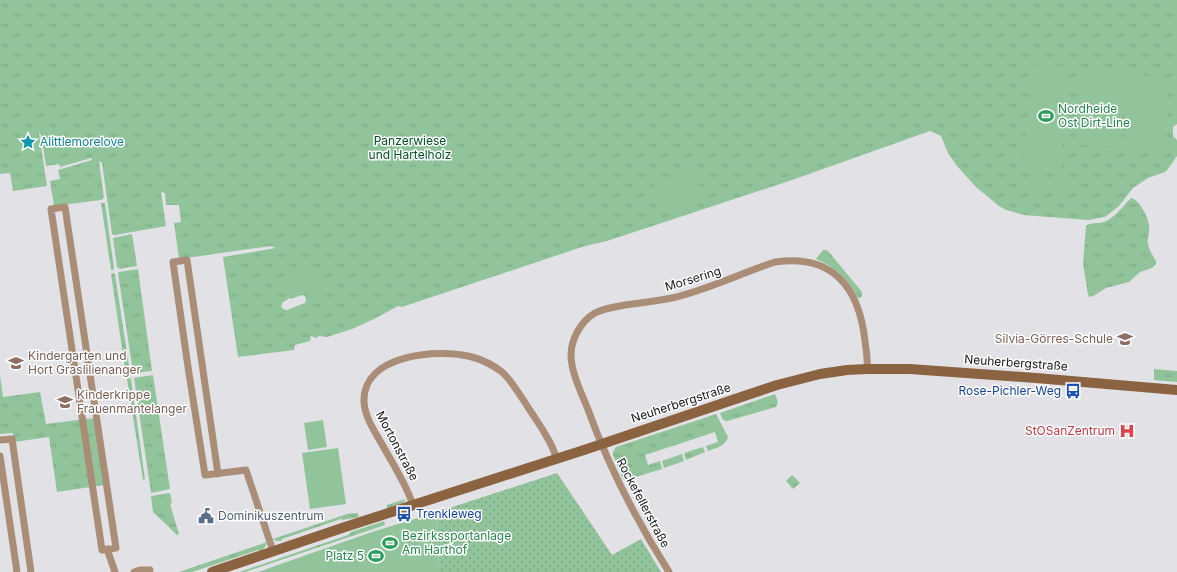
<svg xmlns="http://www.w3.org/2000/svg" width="1177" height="572" font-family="Inter,sans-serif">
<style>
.grass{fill:url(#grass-tufts);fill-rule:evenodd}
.garden{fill:url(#garden-dots)}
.pitch{fill:#91c49a}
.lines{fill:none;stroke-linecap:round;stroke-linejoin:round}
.minor{stroke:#a98d76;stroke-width:7}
.secondary{stroke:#8b6341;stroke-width:10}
.labels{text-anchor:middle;stroke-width:3;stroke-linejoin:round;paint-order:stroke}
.leisure-label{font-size:12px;fill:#27864d;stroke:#fff;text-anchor:start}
.park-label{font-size:12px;fill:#005221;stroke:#fff}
.culture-label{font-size:12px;fill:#0d838f;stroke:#fff;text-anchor:start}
.street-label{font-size:12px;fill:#161617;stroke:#fff}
.education-label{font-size:12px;fill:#785e54;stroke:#fff;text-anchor:start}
.transit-label{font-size:12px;fill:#164399;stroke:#fff;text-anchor:end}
.health-label{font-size:12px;fill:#be3a42;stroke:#fff;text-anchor:end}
.service-label{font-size:12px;fill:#4e5e75;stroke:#fff;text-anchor:start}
</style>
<defs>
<pattern id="grass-tufts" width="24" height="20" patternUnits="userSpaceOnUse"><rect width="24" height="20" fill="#91c49a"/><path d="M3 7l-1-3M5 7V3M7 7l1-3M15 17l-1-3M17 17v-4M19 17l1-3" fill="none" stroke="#7ca884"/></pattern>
<pattern id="garden-dots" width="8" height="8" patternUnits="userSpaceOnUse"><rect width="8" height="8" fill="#91c49a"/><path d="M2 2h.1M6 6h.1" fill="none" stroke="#7ca884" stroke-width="1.8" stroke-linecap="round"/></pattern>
</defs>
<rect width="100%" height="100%" fill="#e2e2e6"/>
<path class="grass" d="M0,0H1177V124L1173,127V136L1177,140V156L1168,169L1165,172L1148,178L1133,188L1119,206L1109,214L1105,217L1088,220L1024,215L1006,210L999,206L976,187L957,166L948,153L941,136L930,131L795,179L607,241L585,246L402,307L398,306L374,319L352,329L327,337L319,336L316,338L311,336L310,341L295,345L294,350L238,357L223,257L276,248L271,246L179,259L174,223L181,222L179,205H166L165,193L161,192L166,226L115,235L112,234L102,163L99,161L104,198L101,200L54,206L50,181L60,179L58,170L92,160L91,158L60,167L59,164L46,166L41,134L39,133L47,186L13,191L10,173L0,174ZM302,295L305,296L306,300L305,303L287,310L283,309L281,306L283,302L287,300L289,298L291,299Z
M1131,198C1139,199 1148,217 1149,225C1150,232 1147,238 1148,244C1149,250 1153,256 1156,261V264L1152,268L1140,272L1129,282L1106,288L1093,296L1089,297L1088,295L1083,264L1086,226C1091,222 1098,224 1104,222C1116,217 1122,207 1131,198Z
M101,203H105L114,268L113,270H111Z
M132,234L137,266L120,269L117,267L113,238Z
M823,250H826L828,251L862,292V296L860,298H858C847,278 837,268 816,259Z
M138,269L152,371L134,373L133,372L118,273L119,272Z
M114,273L115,274L130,373L126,375L111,274Z
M1154,369L1177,371V382L1154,380Z
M0,375L3,397L40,392L46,424L94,418L104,485L57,492L49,437L14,442L13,433L0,434Z
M153,375L170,489L151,493L134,378Z
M130,378L131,379L145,479L143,480L127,379Z
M775,394L778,402L776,407L727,421C722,421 722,417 720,413Z
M716,414L728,437C726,446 716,448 708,451L706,446L718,442L715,432L645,455L648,465L660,461L662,469L625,480L623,479L613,455V452L616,447Z
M703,447L705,452L686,460L684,453Z
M682,454L684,461L664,468L662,461Z
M792,475L800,483L793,489L786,481Z
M170,493L172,503L170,504L179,534L177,535L153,512L151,496Z
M406,499L403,503L387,510V505Z
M358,513L359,517C354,519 349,518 343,520L341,519L282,539L281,541H276L273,539L347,514Z
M384,521L385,525L245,572H239L348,535L351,532Z
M267,542L265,547L261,551L258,550L192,572H179Z"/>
<path class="garden" d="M557,473L612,555L641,539L661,572H439L437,512Z"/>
<path class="pitch" d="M1035,64L1065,66L1062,166L1054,170H1047L1032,174L1021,169Z
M1082,71L1125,73L1120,147L1076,144Z
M1129,75L1169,78L1164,152L1123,149Z
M693,170L704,201L663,214L653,183Z
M1035,176L1036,178H1042L1041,189L1026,188L1027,177H1033Z
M1057,178L1066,180L1074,179L1077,182L1078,186L1075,190C1071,191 1070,190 1066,189C1061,189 1059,190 1055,187L1054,183L1055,179Z
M292,270L328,279L324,295L287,285Z
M323,420L327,447L308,450L304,423Z
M338,448L346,504L310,509L302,453Z
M437,512L439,572H258L369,533Z"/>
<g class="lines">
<path class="minor" d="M65,207L116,548L102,550L51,209Z
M0,440L12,439L31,572
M0,456L17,572
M218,474L187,260L173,262L188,367L205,475L246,470L273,551
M413,505C406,484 394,466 383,446C375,432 365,418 364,402C362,354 439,348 472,357C483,360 493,365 502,372C511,380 517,391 524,401C532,414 541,426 548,439C552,445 554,452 557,459
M107,549L115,572
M134,572L140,570H150
M669,572C636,520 608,465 587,407C581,392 571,372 571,355C571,339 581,321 595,313C604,308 615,307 625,305C640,303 657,301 672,298C708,290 741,273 775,262C833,254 859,287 865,341C866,350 868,359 867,369"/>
<path class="secondary" d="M212,572L345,527L587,449L777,385L820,374L847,370L867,369H910L1036,378L1177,390"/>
</g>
<defs>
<symbol id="stadium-bare" viewBox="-9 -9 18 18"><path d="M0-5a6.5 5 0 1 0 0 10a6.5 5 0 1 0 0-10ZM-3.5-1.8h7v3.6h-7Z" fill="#2e9e5b" stroke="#fff" stroke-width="2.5" paint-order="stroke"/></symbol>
<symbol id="sight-bare" viewBox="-9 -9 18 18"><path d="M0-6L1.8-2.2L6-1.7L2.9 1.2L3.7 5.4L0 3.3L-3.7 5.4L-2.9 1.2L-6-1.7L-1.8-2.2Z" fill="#0f9aa8" stroke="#fff" stroke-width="2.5" paint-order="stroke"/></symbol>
<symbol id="school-bare" viewBox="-9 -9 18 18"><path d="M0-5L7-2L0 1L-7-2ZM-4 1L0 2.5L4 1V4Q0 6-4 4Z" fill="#8d6e63" stroke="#fff" stroke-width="2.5" paint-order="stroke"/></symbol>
<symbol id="bus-bare" viewBox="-9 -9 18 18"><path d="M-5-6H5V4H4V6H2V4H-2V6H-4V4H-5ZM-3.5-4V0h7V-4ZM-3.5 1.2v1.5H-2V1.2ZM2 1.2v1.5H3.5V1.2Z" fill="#1a4fb4" stroke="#fff" stroke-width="2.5" paint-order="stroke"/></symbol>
<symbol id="hospital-bare" viewBox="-9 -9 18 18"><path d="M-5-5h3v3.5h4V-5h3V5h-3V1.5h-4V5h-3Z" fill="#e0444e" stroke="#fff" stroke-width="2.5" paint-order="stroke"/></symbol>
<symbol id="civic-bare" viewBox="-9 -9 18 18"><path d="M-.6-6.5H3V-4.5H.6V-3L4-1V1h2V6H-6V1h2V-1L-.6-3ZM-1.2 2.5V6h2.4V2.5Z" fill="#5c6f8a" stroke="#fff" stroke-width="2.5" paint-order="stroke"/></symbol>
</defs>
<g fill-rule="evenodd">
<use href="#stadium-bare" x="1035" y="105" width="22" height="22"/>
<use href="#sight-bare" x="17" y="131" width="22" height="22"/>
<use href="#school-bare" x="1114" y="328" width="22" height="22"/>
<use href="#school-bare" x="5" y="352" width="22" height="22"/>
<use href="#bus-bare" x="1062" y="380" width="22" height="22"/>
<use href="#school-bare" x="54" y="391" width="22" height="22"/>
<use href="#hospital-bare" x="1116" y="420" width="22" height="22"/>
<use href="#bus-bare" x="393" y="503" width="22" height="22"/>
<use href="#civic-bare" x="195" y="505" width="22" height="22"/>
<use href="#stadium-bare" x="379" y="532" width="22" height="22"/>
<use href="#stadium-bare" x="365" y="545" width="22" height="22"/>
</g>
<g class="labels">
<g class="leisure-label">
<text x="1058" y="113">Nordheide<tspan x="1058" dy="14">Ost Dirt-Line</tspan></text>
<text x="402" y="540">Bezirkssportanlage<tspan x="402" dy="14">Am Harthof</tspan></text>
<text x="364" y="560" text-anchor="end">Platz 5</text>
</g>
<g class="park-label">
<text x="410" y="145">Panzerwiese<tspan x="410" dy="14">und Hartelholz</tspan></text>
</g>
<g class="culture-label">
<text x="40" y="146">Alittlemorelove</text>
</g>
<g class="street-label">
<text transform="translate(693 279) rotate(-17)" y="4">Morsering</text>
<text transform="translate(1016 363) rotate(4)" y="4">Neuherbergstraße</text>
<text transform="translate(681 403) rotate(-18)" y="4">Neuherbergstraße</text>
<text transform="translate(397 446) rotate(62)" y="4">Mortonstraße</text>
<text transform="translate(643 503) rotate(62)" y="4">Rockefellerstraße</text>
</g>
<g class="education-label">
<text x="1113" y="343" text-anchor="end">Silvia-Görres-Schule</text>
<text x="28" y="360">Kindergarten und<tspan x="28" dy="14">Hort Graslilienanger</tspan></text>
<text x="77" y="399">Kinderkrippe<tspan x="77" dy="14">Frauenmantelanger</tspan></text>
</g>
<g class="transit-label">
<text x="1061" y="395">Rose-Pichler-Weg</text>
<text x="416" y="518" text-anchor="start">Trenkleweg</text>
</g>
<g class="health-label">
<text x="1115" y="435">StOSanZentrum</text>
</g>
<g class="service-label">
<text x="218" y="520">Dominikuszentrum</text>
</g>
</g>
</svg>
